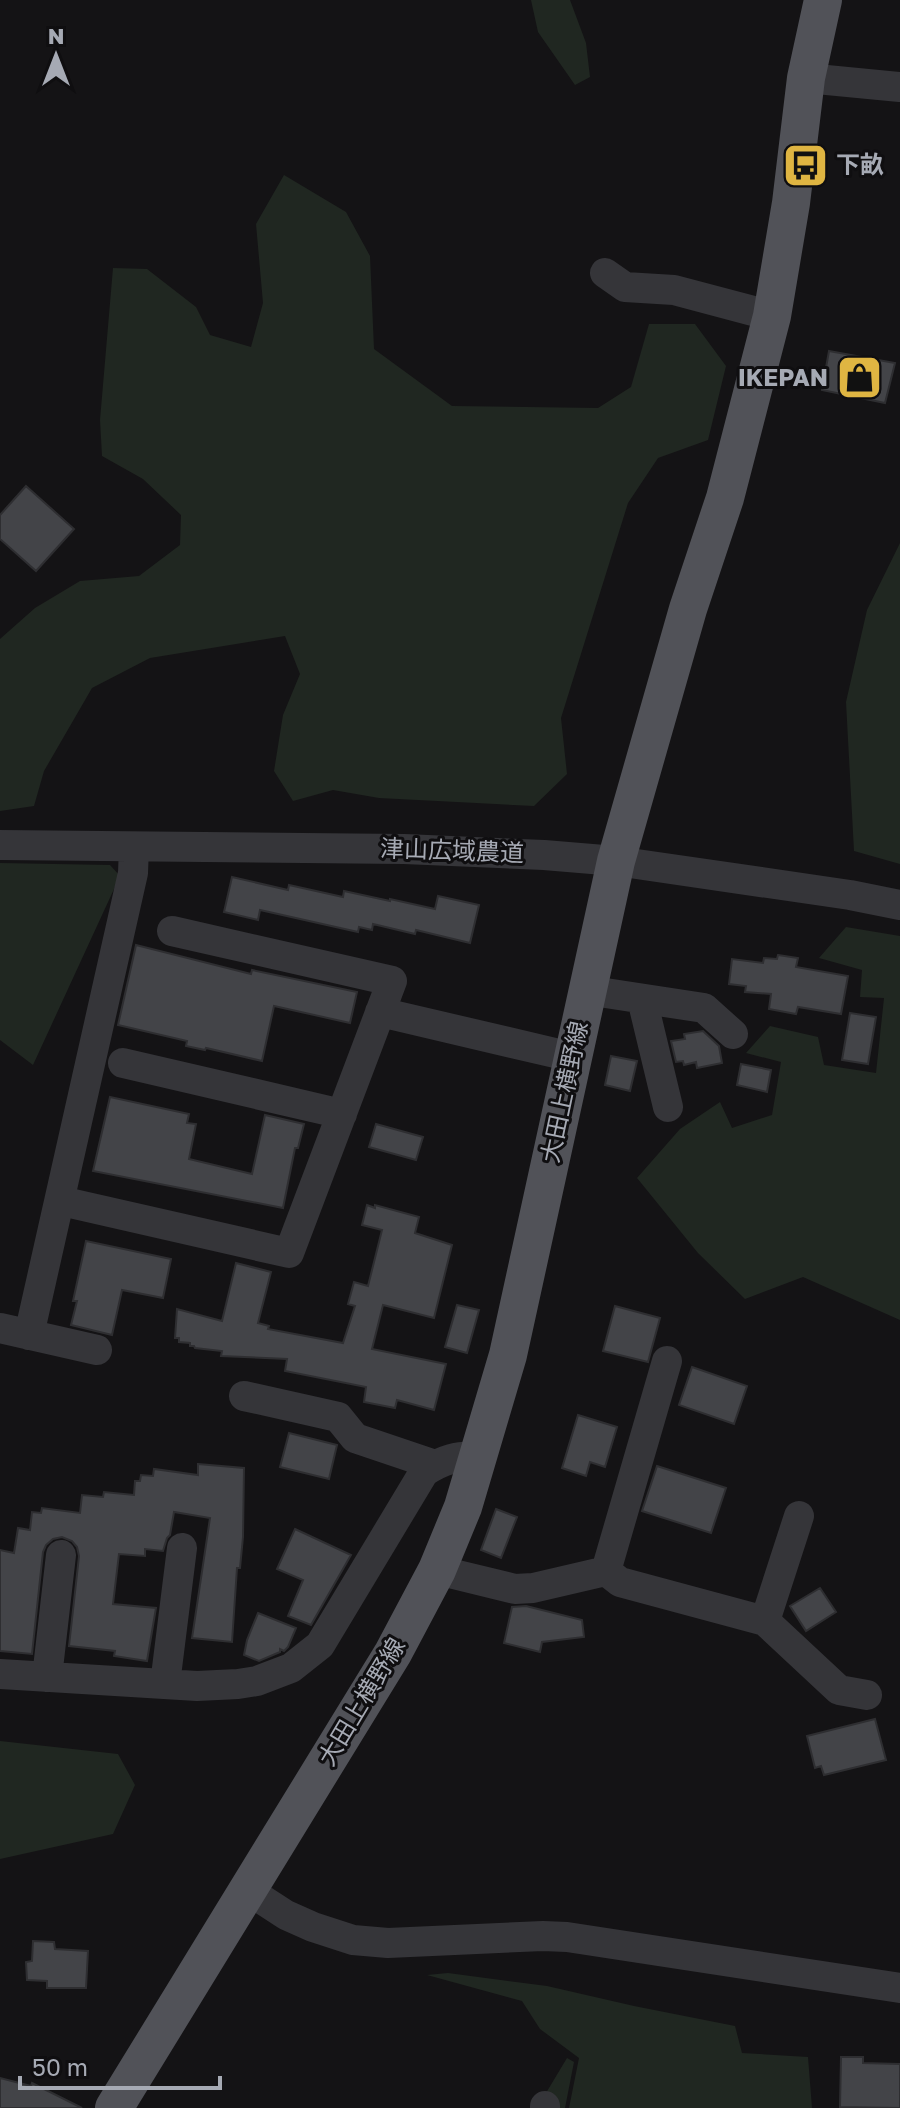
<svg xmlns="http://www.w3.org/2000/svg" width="900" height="2108" font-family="'Golos Text','Noto Sans JP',sans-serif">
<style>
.green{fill:#202721}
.building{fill:#434448;stroke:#2e2e31;stroke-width:2}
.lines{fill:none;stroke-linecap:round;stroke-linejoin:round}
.minor{stroke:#353539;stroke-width:30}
.major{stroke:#515258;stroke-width:38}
.labels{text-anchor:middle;stroke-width:6;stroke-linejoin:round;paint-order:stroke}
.poi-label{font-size:24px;font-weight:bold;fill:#a6aab4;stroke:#0f0e10;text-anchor:start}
.street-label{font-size:24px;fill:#a6aab4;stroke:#0f0e10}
</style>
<rect width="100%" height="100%" fill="#141315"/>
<path class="green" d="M531,0H570L586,43L590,77L575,85L538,32Z
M284,175L346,212L370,256L374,349L452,406L598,408L631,387L649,324H695L726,366L708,440L658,458L628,503L561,718L567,774L534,806L379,798L333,790L293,801L274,771L283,715L300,674L285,636L150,658L92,688L44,771L34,806L0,811V639L35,608L80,581L139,576L180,545L181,515L143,479L102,456L100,420L113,268L147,269L196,307L210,335L251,347L263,303L256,224Z
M900,543V864L854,851L846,702L867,610Z
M0,863L110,865L120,876L33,1065L0,1040Z
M846,927L900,936V1320L803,1277L745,1299L698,1253L637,1178L680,1129L720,1102L732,1128L772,1115L781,1062L746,1053L770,1026L818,1037L824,1065L876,1073L884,998L860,997L862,970L819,958Z
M0,1741L118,1754L135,1785L113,1834L0,1859Z
M448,1973L547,1986L634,2006L735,2026L742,2053L808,2057L812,2108H569L579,2058L540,2029L522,2001L427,1975Z
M567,2058L574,2062L565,2108H537Z"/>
<path class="building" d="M829,351L895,363L885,403L822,390Z
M26,486L74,529L36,571L0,539V515Z
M232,877L288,890L289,885L343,897L344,891L390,901V899L435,909L438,896L479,905L470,943L416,930L415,934L373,924L372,930L359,927L358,932L260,910L258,920L224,912Z
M136,945L251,974L252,970L357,992L350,1023L274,1006L262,1061L206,1048L205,1050L186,1046L187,1041L118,1025Z
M778,955L798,958L796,967L848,976L841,1014L798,1007L796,1014L769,1009L771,994L745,992L746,986L729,984L732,959L763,963L764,958L777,959Z
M850,1013L876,1017L868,1064L842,1060Z
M703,1031L719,1046L722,1063L697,1068L696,1062L684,1065L683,1061L676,1062L671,1041L685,1039L684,1034Z
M611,1056L637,1061L630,1091L605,1085Z
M741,1064L771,1070L767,1092L737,1085Z
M110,1097L189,1114L187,1123L196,1124L189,1159L252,1174L265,1115L304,1124L298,1148H295L283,1208L93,1171Z
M376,1124L423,1137L416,1160L369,1147Z
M367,1205L375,1208V1205L419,1217L415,1233L452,1245L434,1318L383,1305L372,1349L446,1364L434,1410L397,1400L395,1408L364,1402L366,1387L285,1371L287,1359L221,1356L222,1351L195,1348L194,1346H190V1343L179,1342V1338H175L177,1309L222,1321L236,1263L271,1272L258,1323L269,1326L268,1329L343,1343L355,1306L348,1304L354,1282L368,1286L382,1230L362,1225Z
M86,1241L171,1259L163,1298L122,1290L112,1335L71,1325L77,1301H73Z
M457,1305L479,1310L467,1353L445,1347Z
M615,1306L660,1318L648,1362L603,1351Z
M692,1367L747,1386L734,1424L679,1405Z
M578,1415L617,1427L605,1467L590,1462L586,1476L562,1468Z
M289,1433L337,1445L329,1479L280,1467Z
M198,1464L244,1468L243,1537L240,1568H237L232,1642L192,1638L210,1518L174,1512L170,1535L167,1538L163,1551L145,1549V1556L119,1554L113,1604L156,1608L147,1661L114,1656L115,1651L69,1646L79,1556L77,1547L72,1541L62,1537L53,1539L46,1545L43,1552L32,1654L0,1651V1550L14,1553L18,1528L30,1530L32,1512L41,1513L42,1508L80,1513L82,1495L103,1497L104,1492L134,1495L135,1481H140L141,1475L153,1476L154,1469L198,1475Z
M657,1466L726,1488L711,1533L642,1511Z
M496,1509L517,1517L501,1558L481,1550Z
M295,1529L351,1555L311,1625L288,1616L303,1580L277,1569Z
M820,1588L836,1612L806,1631L790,1606Z
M526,1606L582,1620L584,1637L542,1642L540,1652L504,1643L512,1607Z
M258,1613L296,1628L288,1647L284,1651L280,1649V1652L259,1661L244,1655L247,1640Z
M875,1719L886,1760L824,1775L821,1766L815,1768L807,1736Z
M33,1941L54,1942L55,1949L88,1951L86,1988H47V1981L27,1980L26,1962L32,1961Z
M841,2057H863V2063L900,2064V2108L840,2107Z
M0,2078L31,2086L32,2083L82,2108H0Z"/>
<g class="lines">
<path class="minor" d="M806,78L900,87
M605,273L625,287L674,290L772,316
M0,845L404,849L544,855L616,861L850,895L900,905
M586,990L704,1008L733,1034
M642,999L668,1107
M380,1012L572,1057
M123,1063L342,1114
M61,1201L289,1253L392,981L172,931
M0,1328L97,1350
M29,1335L133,873L134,847
M244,1396L338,1417L355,1438L435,1465
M437,1570L515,1589L533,1588L606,1571
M606,1571L620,1582L765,1621L839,1690L867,1695
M606,1571L667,1361
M765,1621L799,1516
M0,1674L197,1686L238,1684L257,1681L291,1668L320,1645L424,1472C442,1460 458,1455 479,1457
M47,1677L61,1555
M165,1684L182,1548
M249,1891L286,1915L313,1927L353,1940L388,1943L543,1936L567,1937L900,1988
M545,2108V2106"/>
<path class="major" d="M114,2108L393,1653L437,1570L463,1507L508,1355L616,861L688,609L725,498L772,316L791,203L806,78L823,0"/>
</g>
<defs>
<symbol id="bus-square" viewBox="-11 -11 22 22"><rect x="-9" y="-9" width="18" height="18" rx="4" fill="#dfb542" stroke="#0f0e10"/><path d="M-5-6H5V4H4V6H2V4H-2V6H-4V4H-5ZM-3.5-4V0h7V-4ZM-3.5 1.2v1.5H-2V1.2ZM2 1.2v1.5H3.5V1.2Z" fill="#111"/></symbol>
<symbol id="shop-square" viewBox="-11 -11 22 22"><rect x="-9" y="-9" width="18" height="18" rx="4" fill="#dfb542" stroke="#0f0e10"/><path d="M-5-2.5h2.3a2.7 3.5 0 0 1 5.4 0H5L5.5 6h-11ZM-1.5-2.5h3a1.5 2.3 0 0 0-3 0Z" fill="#111"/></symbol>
</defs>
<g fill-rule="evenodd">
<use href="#bus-square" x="780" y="140" width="51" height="51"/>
<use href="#shop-square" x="834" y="352" width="51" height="51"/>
</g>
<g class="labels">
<g class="poi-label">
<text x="836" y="173">下畝</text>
<text x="828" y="386" text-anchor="end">IKEPAN</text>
</g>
<g class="street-label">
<text transform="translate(452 851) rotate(2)" y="8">津山広域農道</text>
<text transform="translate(565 1092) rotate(-78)" y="8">大田上横野線</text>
<text transform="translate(362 1702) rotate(-59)" y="8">大田上横野線</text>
</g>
</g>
<g transform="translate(56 56)" stroke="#0f0e10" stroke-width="6" paint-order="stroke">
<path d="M0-6L14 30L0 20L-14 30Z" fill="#a6aab4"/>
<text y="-12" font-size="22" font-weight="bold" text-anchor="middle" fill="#a6aab4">N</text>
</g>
<path d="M20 2076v12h200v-12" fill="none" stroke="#a6aab4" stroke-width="4"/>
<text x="32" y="2076" font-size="24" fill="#a6aab4" stroke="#0f0e10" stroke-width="6" paint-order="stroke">50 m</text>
</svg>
